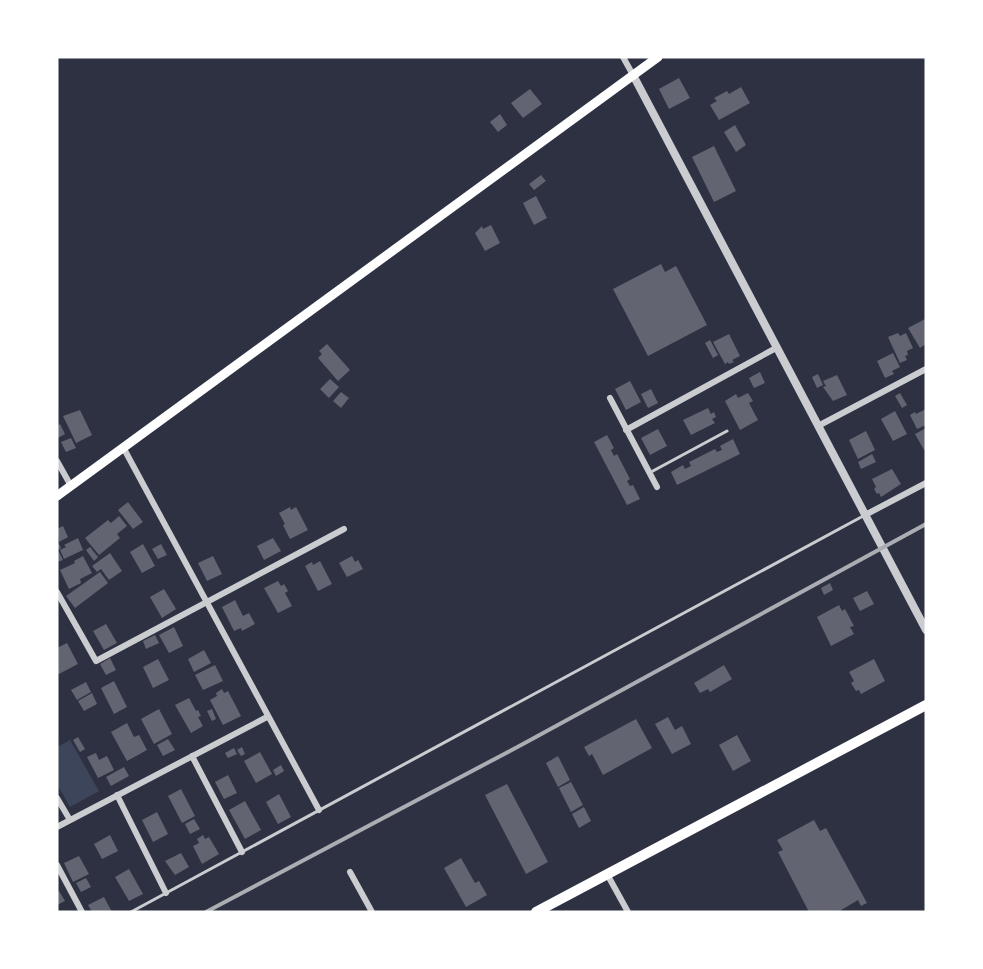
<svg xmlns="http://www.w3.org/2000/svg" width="983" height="969" font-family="'Asap Condensed',sans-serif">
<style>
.green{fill:#3c4559}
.building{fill:#626471}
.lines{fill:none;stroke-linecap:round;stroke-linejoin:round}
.service{stroke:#caccd0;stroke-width:3}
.minor{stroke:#caccd0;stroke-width:6}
.tertiary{stroke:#caccd0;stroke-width:8}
.secondary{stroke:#fff;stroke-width:9}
.trunk{stroke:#fff;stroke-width:10}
.rail{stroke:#abadb3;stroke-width:4}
</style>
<rect width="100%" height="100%" fill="#2d3142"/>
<path class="green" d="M70,740L99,791L70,807L57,784V747Z"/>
<path class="building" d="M679,78L690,98L669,109L659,89Z
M741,87L750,103L719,120L710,105L717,101L714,98L727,91L729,94Z
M530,89L542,104L523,118L511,103Z
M500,114L507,125L498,132L490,122Z
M735,125L746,145L736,152L724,132Z
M714,146L736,191L714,202L692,157Z
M541,175L546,181L534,190L529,184Z
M536,196L547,218L534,225L523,203Z
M491,225L500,243L485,251L475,233L482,226L483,229Z
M661,264L665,272L676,266L707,325L648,356L613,289Z
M925,319L926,344L920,348L908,328Z
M898,333L900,336L906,333L913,348L907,351L908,355L905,356L907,360L900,363L888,337Z
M729,334L740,356L732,360L734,362L729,364L728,362L725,364L713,342Z
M710,340L718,355L713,358L705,343Z
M327,344L350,370L338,381L318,358L322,354L319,351Z
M893,353L900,367L892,371L894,374L885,378L877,361Z
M760,372L765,383L754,388L749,378Z
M818,374L823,385L817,388L812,377Z
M837,375L847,395L833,401L823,387L826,386L823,381Z
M330,379L339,387L329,398L320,389Z
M630,381L641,402L626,410L615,389Z
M651,389L658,403L648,408L641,394Z
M341,392L349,398L341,408L333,401Z
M748,393L753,401L749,403L758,420L740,430L725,401L736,394L738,398Z
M900,393L907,405L902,408L895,396Z
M708,408L711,414L714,412L716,417L712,419L715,423L691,435L683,420Z
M926,409V425L917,429L910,415L915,412L916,414Z
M80,410L92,435L76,443L63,416Z
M895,411L907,434L893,441L881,419Z
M60,424L65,434L58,438L57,426Z
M926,428V450H924L915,434Z
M658,429L667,446L650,455L641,438Z
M866,431L875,450L858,459L849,440Z
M607,435L614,448L611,450L614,456L617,454L630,479L627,481L630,486L633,485L640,499L627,505L594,442Z
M71,438L76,448L66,452L61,442Z
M733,439L740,454L677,485L671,472L683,465L685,469L691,466L689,462L715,449L717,452L722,450L720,446Z
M872,454L876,462L861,469L858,462Z
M892,469L901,484L881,497L879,493L877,494L874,489L876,487L872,479Z
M128,502L143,522L133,529L118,510Z
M290,507L291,510L296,507L308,530L290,539L283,525L285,524L279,513Z
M119,516L127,526L117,534L120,538L99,555L85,538L108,520L111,523Z
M63,526L68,537L59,542L57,529Z
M78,538L83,550L64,559L60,550L66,547L64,545Z
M273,538L281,551L264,560L257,546Z
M57,540L61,548L58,550L63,560L57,562Z
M143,544L155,566L142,573L130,552Z
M161,544L167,555L158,559L152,549Z
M90,547L98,557L94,561L86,550Z
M110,553L122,571L109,580L101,569L97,572L92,566Z
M83,556L92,573L80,579L81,583L69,589L60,570L75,563L74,561Z
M213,556L222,574L207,581L198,563Z
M352,556L355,562L358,560L363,569L347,577L339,563Z
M320,561L332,584L318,591L305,566L312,562L313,565Z
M100,572L108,583L75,608L66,596Z
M278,581L281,586L284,584L288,591L285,593L292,606L278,613L264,588Z
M830,583L833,590L824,595L821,588Z
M164,589L176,609L162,618L150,597Z
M867,591L874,604L860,611L853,598Z
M235,600L243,616L249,613L255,624L242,631L241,628L234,631L222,607Z
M839,605L842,611L845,609L854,626L850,627L854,634L831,646L817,617Z
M106,624L117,643L104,650L93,631Z
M174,627L183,646L169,653L159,635Z
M155,635L159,643L146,649L143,641Z
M67,643L78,664L57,675V648Z
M204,650L211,663L194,672L188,659Z
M110,658L116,670L106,675L100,664Z
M158,659L169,680L153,688L143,667Z
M874,659L885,681L861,694L859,690L856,691L851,683L854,681L849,672Z
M215,665L223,681L203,690L195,675Z
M724,665L732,679L710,692L708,689L700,693L694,683Z
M114,681L127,707L114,714L101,688Z
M86,682L91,692L77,700L71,690Z
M222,689L224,693L228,691L241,716L223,725L210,700L217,696L216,693Z
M92,693L97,704L84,711L78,701Z
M189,698L196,711L198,710L201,716L198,717L203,726L191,733L175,705Z
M159,709L172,734L154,744L141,719Z
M212,709L216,719L212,721L207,711Z
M668,717L675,730L682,726L691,744L672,754L655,724Z
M636,719L652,748L603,775L592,754L589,756L584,747Z
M127,723L134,737L139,735L147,750L127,761L111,732Z
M737,735L751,761L733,771L719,745Z
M78,737L85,749L80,752L73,740Z
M168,739L175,750L163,756L157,745Z
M242,747L245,754L241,756L237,750Z
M234,748L237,754L228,758L225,753Z
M260,752L272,774L256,783L244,761Z
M96,753L99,760L107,756L114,770L98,778L87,757Z
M558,756L570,780L558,787L546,763Z
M281,765L284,771L276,776L273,770Z
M124,767L129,776L111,786L106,777Z
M228,775L237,793L224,799L215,782Z
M571,782L583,805L571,812L559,788Z
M507,784L548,862L526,874L485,795Z
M181,789L195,816L182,823L168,796Z
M279,794L291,817L278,824L266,802Z
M245,801L261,830L245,839L229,810Z
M584,807L591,821L579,828L572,814Z
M157,812L168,834L153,842L142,820Z
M194,819L200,829L190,834L185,824Z
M814,820L820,831L826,828L867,903L861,906L858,900L838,912H809L778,852L783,850L777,840Z
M110,835L118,851L102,859L94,844Z
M203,835L205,839L209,837L219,854L202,864L193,846L199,843L197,839Z
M181,853L189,867L175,875L165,861Z
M79,856L89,874L73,882L64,863Z
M461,858L475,883L479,881L487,895L466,907L444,868Z
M129,869L143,894L129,901L115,877Z
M86,878L91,887L81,892L76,883Z
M59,891L65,901L57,905V892Z
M104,897L112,912H92L88,905Z"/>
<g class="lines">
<path class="service" d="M651,472L727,431
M131,912L865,515"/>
<path class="minor" d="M623,57L633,75
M610,398L657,487
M818,426L926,369
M626,430L776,348
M123,447L319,810
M57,461L71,486
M865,515L926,483
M57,592L96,661L344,529
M192,756L242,852
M117,795L166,893
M57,798L70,820
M57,827L267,717
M57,865L82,912
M350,872L372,912
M607,874L628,912"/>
<path class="tertiary" d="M633,75L926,630"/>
<path class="secondary" d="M57,496L658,57"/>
<path class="trunk" d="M536,912L926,705"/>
<path class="rail" d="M206,912L523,744L926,524"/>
</g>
<rect width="983" height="969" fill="none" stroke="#ffffff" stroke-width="117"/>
</svg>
